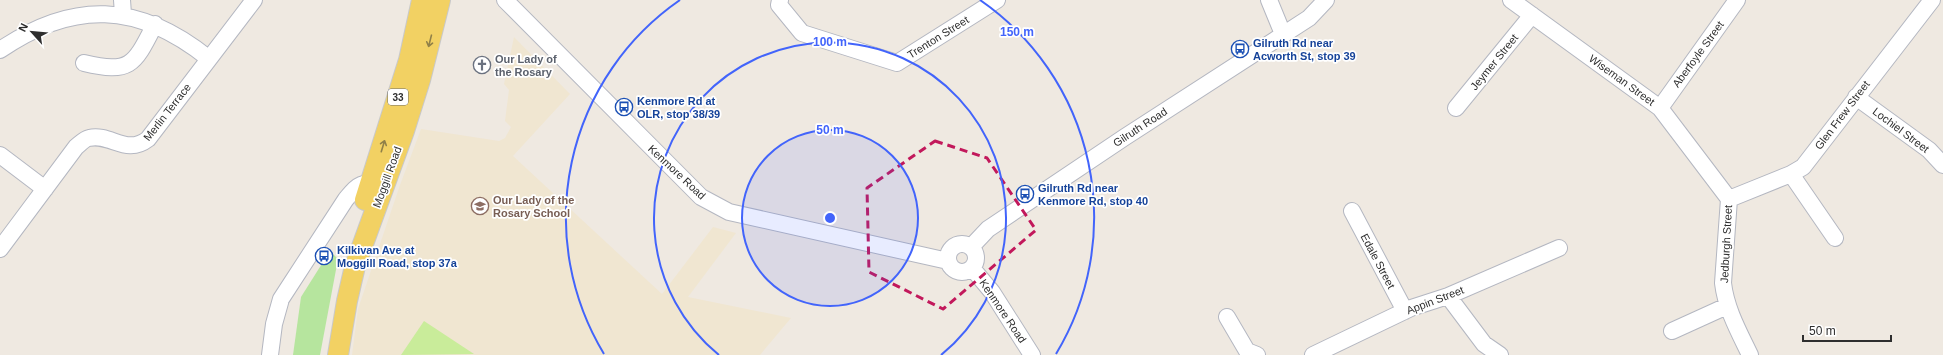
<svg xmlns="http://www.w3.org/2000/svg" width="1943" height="355" font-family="Arial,sans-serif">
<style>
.education{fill:#f0e6d1}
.green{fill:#b6e59e}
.pitch{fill:#c9ec9a}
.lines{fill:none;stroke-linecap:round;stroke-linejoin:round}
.minor-casing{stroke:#b4b7c1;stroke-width:18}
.major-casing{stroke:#c9c9c9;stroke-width:22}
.minor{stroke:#fff;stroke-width:16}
.major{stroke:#f2d163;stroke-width:20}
.oneway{stroke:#908048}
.marked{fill:none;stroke:#c2185b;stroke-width:3;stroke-dasharray:8 5;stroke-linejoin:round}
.ring{fill:none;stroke:#4264fb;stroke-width:2}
.labels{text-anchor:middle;stroke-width:3.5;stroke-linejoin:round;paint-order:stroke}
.shield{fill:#fff;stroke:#6d6d6d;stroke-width:1}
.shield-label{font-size:10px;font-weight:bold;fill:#2e2e2e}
.street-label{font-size:11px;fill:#2e2e2e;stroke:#fff}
.transit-label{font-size:11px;font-weight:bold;fill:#164399;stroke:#fff;text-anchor:start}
.worship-label{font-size:11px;font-weight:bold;fill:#5b616d;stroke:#fff;text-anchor:start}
.education-label{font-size:11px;font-weight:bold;fill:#785e54;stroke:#fff;text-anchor:start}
.centre{fill:#4264fb;stroke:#fff;stroke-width:2}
.ring-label{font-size:12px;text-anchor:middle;font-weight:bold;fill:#4264fb;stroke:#fff;stroke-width:3.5;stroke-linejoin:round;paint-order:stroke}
</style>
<rect width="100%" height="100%" fill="#efe9e1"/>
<path class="education" d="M514,37L570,94L513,156L662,294L713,227L736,233L688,297L791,318L760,355H352L358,309L400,185L421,129L499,141L505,138L511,127L505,121L509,90L504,84Z"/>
<path class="green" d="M330,251L338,259L320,355H293L301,297Z"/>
<path class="pitch" d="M424,321L474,354L401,355Z"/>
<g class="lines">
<defs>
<path id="minor" d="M122,0L123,14
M505,0L701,197L729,212L948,261
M780,0L779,5L802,33L897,63L997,0
M1269,0L1283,34
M1511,0L1660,108L1729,199
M0,50C73,0 138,2 208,58
M84,63C131,74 134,65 155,24
M1856,97L1929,150L1943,165
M1456,108L1532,15
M1660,108L1737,0
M0,155L45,189
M1791,174L1835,238
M1729,199L1791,174L1803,167L1932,0
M1729,199L1723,283C1726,309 1739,332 1750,355
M1352,211L1405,311
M948 258a14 14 0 1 1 28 0a14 14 0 1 1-28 0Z
M971,247L988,229L1125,137L1309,18L1326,0
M0,249L76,147C80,144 84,139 89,138C111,133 126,156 148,139L254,0
M972,268L992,292L1032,355
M1448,296L1484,344L1500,355
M1227,317L1247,351L1257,355
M1672,331L1727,306
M270,355L274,324L281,299L346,199C358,185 361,180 380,187
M1313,355L1411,308L1448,296L1559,248"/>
<path id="major" d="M365,200L409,60L422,0
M338,355L347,301L355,266L404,131L420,80L440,0"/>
</defs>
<use href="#minor" class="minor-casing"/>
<use href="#major" class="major-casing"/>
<use href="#minor" class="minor"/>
<use href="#major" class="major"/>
</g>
<defs><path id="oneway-shaft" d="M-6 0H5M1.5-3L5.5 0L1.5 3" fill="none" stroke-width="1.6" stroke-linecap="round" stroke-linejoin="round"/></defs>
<g class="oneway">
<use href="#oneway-shaft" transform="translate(430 41) rotate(104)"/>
<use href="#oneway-shaft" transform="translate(383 146) rotate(-73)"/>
</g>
<path class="marked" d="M935,141L987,158L1036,230L943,309L869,272L867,188Z"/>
<circle cx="830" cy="218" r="88" fill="#4264fb" fill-opacity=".12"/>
<g class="ring">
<circle cx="830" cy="218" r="88"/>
<path d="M719 355A176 176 0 1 1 941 355"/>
<path d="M604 354A264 264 0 0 1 680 0M980 0A264 264 0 0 1 1056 354"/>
</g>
<defs>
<symbol id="bus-ring" viewBox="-11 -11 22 22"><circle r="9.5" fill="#fff" stroke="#1a4fb4" stroke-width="1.5"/><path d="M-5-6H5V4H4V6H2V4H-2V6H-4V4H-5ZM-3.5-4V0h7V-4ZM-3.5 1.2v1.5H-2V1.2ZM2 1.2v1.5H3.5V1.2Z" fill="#1a4fb4"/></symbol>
<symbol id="church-ring" viewBox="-11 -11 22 22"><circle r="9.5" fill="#fff" stroke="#6b7280" stroke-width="1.5"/><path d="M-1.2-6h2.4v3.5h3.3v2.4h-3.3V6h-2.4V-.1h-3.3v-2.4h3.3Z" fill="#6b7280"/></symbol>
<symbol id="school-ring" viewBox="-11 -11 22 22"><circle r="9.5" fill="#fff" stroke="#8d6e63" stroke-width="1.5"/><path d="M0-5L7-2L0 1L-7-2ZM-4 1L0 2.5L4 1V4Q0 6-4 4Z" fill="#8d6e63"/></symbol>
</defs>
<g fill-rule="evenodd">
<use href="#bus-ring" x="1230" y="39" width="20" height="20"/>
<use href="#church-ring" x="472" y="55" width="20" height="20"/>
<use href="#bus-ring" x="614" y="97" width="20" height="20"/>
<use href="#bus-ring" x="1015" y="184" width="20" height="20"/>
<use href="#school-ring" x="470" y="196" width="20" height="20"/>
<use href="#bus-ring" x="314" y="246" width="20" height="20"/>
</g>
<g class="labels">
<rect class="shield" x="388" y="89" width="20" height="16" rx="3"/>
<g class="shield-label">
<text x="398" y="101">33</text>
</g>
<g class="street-label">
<text transform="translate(938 37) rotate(-32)" y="4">Trenton Street</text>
<text transform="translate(1698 54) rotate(-54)" y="4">Aberfoyle Street</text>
<text transform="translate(1494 62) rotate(-51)" y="4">Jeymer Street</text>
<text transform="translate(1622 80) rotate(36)" y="4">Wiseman Street</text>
<text transform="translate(167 112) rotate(-52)" y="4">Merlin Terrace</text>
<text transform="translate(1842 115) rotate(-53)" y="4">Glen Frew Street</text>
<text transform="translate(1140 127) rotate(-33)" y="4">Gilruth Road</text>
<text transform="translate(1901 130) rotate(37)" y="4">Lochiel Street</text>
<text transform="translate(677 172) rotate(43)" y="4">Kenmore Road</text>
<text transform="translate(387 177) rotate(-70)" y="4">Moggill Road</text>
<text transform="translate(1726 244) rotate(-87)" y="4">Jedburgh Street</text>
<text transform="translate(1378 261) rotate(62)" y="4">Edale Street</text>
<text transform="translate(1435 300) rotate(-21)" y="4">Appin Street</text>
<text transform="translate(1003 311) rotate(56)" y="4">Kenmore Road</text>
</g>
<g class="transit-label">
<text x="1253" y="47">Gilruth Rd near<tspan x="1253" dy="13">Acworth St, stop 39</tspan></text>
<text x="637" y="105">Kenmore Rd at<tspan x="637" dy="13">OLR, stop 38/39</tspan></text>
<text x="1038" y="192">Gilruth Rd near<tspan x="1038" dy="13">Kenmore Rd, stop 40</tspan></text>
<text x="337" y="254">Kilkivan Ave at<tspan x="337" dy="13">Moggill Road, stop 37a</tspan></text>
</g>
<g class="worship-label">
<text x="495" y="63">Our Lady of<tspan x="495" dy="13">the Rosary</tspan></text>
</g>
<g class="education-label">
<text x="493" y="204">Our Lady of the<tspan x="493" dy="13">Rosary School</tspan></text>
</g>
</g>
<circle cx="830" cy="218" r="6" class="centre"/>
<g class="ring-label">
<text x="1017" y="36">150 m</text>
<text x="830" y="46">100 m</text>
<text x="830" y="134">50 m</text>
</g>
<g transform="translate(32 32) rotate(297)" stroke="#ffffff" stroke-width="3" paint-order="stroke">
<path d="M0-3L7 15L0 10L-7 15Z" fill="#2e2e2e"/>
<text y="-6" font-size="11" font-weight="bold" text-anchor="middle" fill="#2e2e2e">N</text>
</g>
<path d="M1803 335v6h88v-6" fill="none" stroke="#2e2e2e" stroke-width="2"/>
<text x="1809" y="335" font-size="12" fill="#2e2e2e" stroke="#ffffff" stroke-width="3" paint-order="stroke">50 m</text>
</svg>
